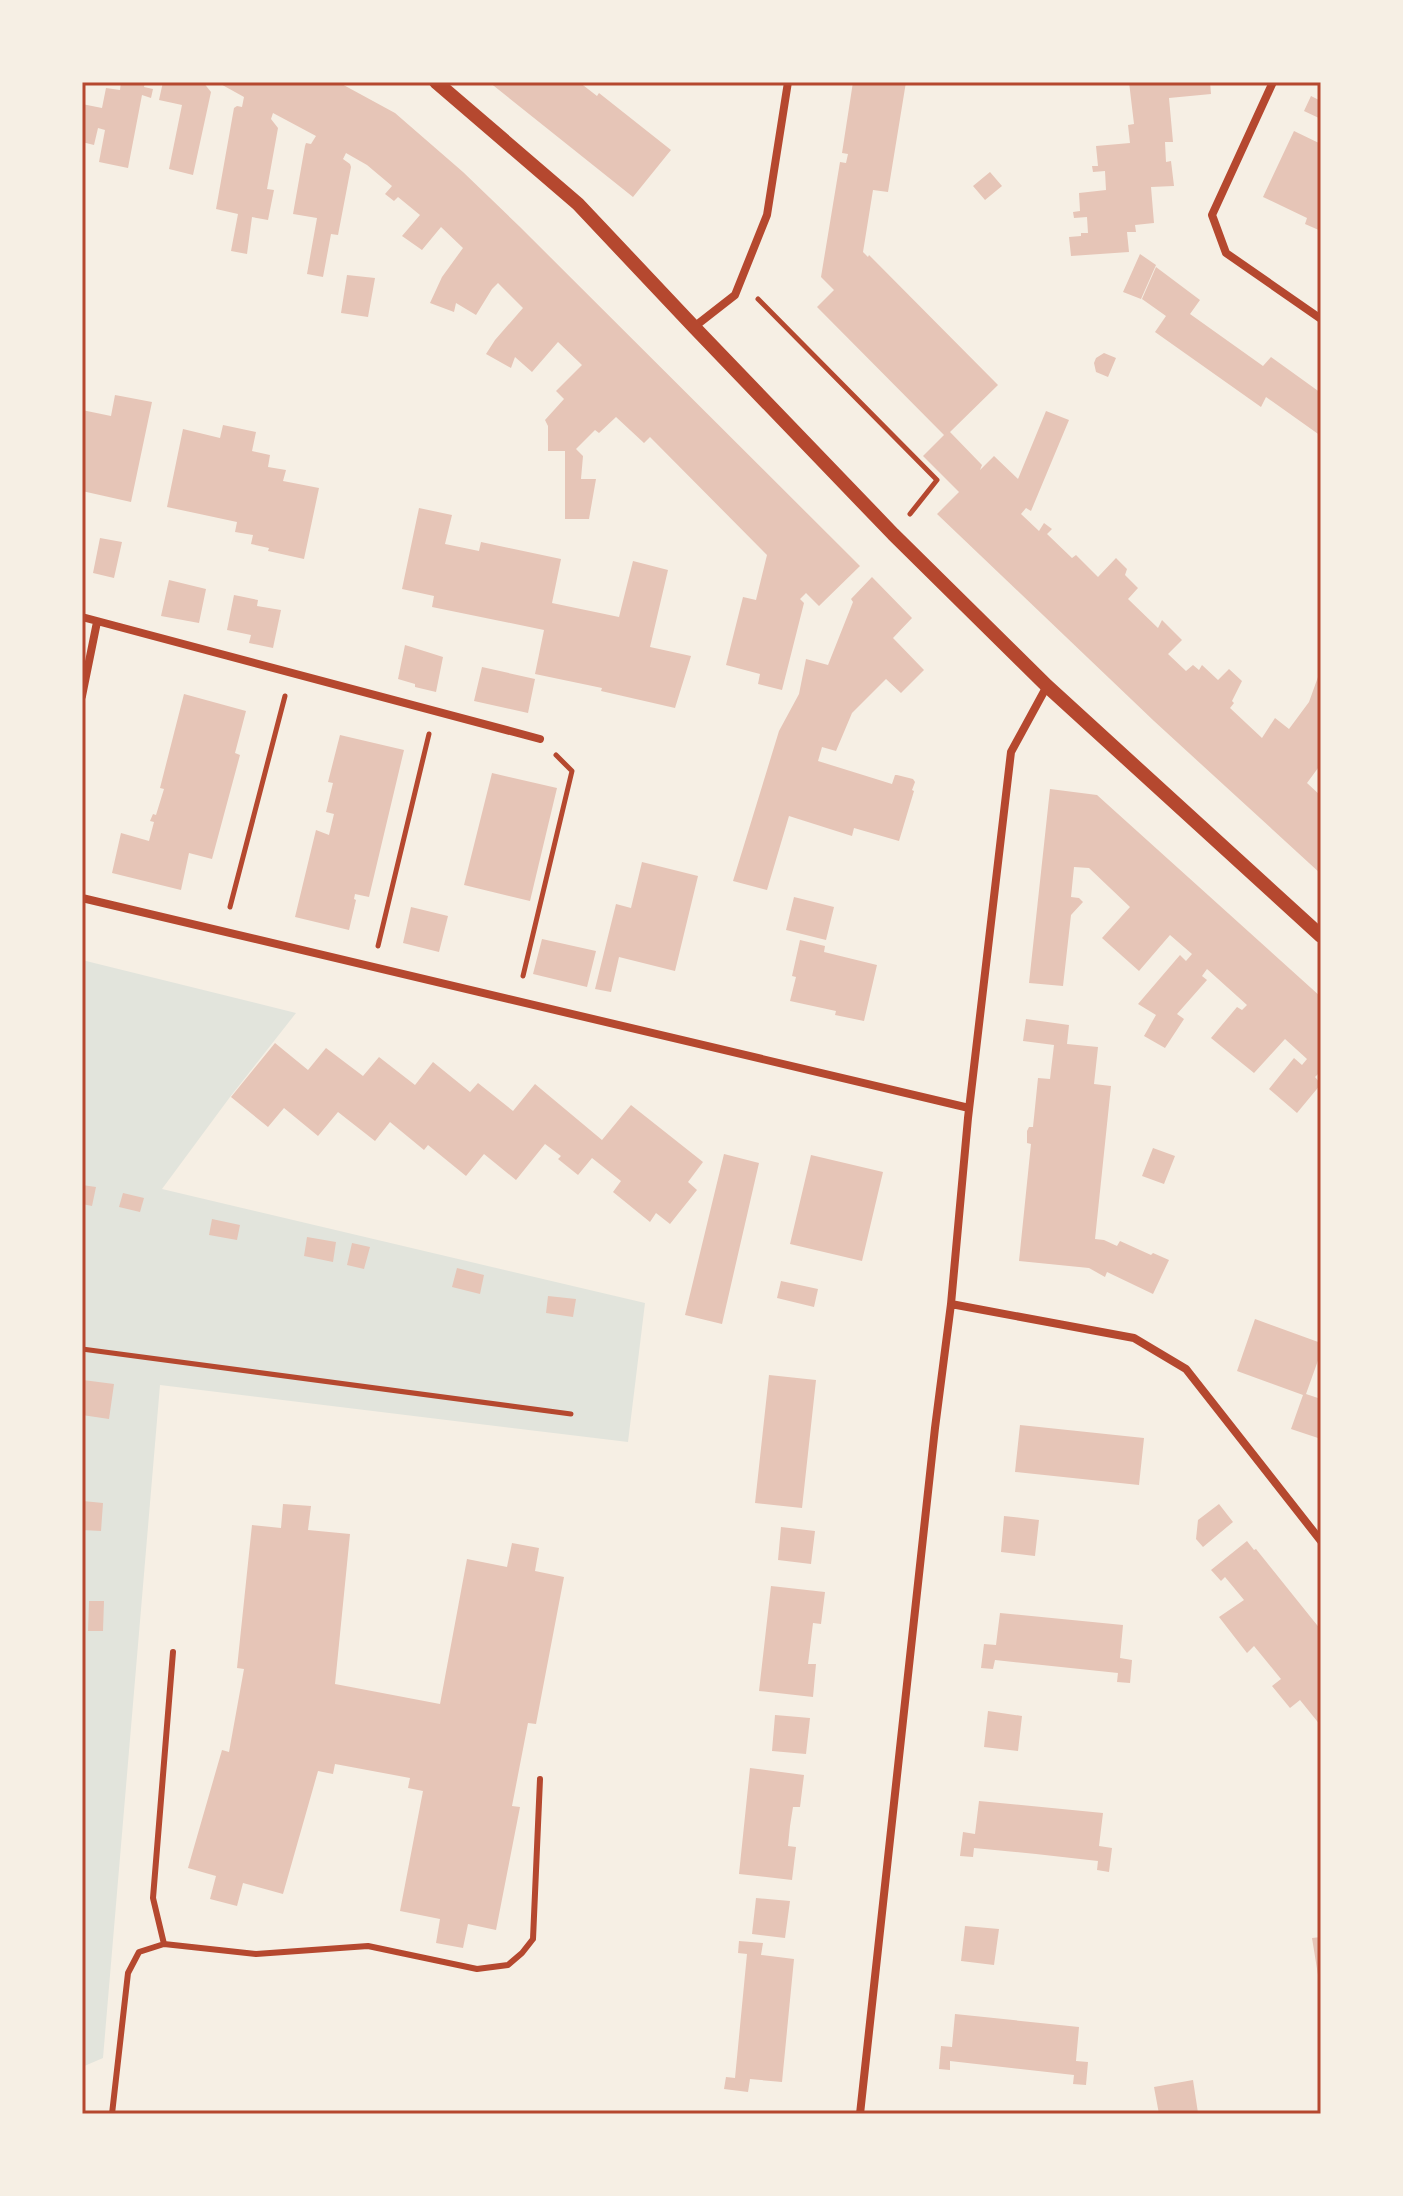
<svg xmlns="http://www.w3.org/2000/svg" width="1403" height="2196" font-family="'Roboto Condensed',sans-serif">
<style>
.green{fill:#e2e4dc}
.building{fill:#e6c5b7}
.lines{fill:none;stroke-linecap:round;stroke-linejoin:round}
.path{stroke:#b5482f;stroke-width:5}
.service{stroke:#b5482f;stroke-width:6}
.minor{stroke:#b5482f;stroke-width:8}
.tertiary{stroke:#b5482f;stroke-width:14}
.neatline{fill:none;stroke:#b5482f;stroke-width:3}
</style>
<rect width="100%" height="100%" fill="#f6efe4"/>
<path class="green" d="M82,960L296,1013L230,1097L162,1189L645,1303L628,1442L160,1385L103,2058L82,2067Z"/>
<path class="building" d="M121,82H145L144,87L153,89L151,98L142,95L128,168L99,162L105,130L98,128L94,145L82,142V104L102,108L106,88L120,90Z
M163,82H203L211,92L193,175L169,169L182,105L159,100Z
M217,82H338L395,113L463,172L519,226L860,566L819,606L806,593L800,599L804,603L782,690L758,684L760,674L726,665L743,597L756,600L767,555L650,437L644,443L616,417L599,433L595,430L576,449L583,456L581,479H596L589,519H565V451H548V426L545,420L564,399L556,391L582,365L558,342L532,372L515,357L511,368L486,354L495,340L523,308L498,283L492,289L476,315L456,303L454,312L430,303L442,277L463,248L441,227L422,250L402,236L420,215L398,197L394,201L385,194L392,186L367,165L346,153L343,159L350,164L351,167L338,235L331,234L323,277L307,274L317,218L293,214L305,146L306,143L311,144L316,136L273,113L271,119L278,128L267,189L274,190L268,220L252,217L247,254L231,251L238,214L216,209L234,108L237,106L242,107L244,97Z
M489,82H579L597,96L599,93L671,150L633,197Z
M853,82H906L888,192L873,190L863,252L868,257L869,255L998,385L950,432L982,465L980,470L994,456L1018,479L1046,411L1069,420L1031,511L1026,508L1021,514L1039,531L1044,523L1052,529L1047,534L1072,558L1076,555L1098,577L1116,558L1127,569L1125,575L1138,588L1128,599L1158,628L1162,620L1182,640L1168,654L1186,671L1193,665L1199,670L1202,665L1218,680L1229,669L1242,681L1232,701L1234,703L1230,708L1262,738L1275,718L1289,729L1309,702L1318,677L1321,679V764L1307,783L1321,796V874L1154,721L937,514L959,492L923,456L944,435L817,307L834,290L821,277L840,162L846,163L848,154L842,153Z
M1129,82H1210L1211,94L1169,98L1173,142H1165L1166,162L1171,161L1174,186L1151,187L1154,223L1135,225L1136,232H1127L1129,252L1071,256L1069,237L1081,236V233H1088L1087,217L1074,218L1073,212L1080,211L1079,193L1106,190L1105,171L1093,172L1092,166H1098L1096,146L1130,143L1128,125L1134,124Z
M1311,96L1321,101V119L1304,111Z
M1294,131L1321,144V231L1305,224L1307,218L1263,197Z
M990,172L1002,186L985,200L973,186Z
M1140,254L1156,265L1141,299L1123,292Z
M1156,267L1200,300L1190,314L1263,366L1271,357L1321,393V436L1266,397L1261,407L1155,332L1166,316L1142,299Z
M347,275L375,278L368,317L341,313Z
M1104,353L1116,358L1108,377L1096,372L1094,363L1096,358Z
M115,395L152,402L131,502L82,491V410L111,416Z
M223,425L256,432L252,451L270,455L268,467L286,470L283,481L319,488L304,559L268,551L269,548L251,544L253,535L235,532L237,522L167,507L183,429L220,438Z
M419,508L452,515L445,544L479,551L481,542L561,559L552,603L619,617L633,561L668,570L650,647L691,656L675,708L601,691L602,688L535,674L544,630L432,607L434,596L402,589Z
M100,538L122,542L114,578L93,573Z
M872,577L912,618L893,638L924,670L901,693L886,679L852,713L836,751L822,747L818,761L892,784L895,775H897L913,779L915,782L912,790L914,791L899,841L854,828L852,836L789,816L767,890L733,881L779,731L799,694L806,659L828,665L853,602L851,599Z
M169,580L206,589L199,623L161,616Z
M234,595L258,600L257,606L281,610L273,648L249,643L251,635L227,630Z
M405,645L443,657L436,692L415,687V684L398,679Z
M482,667L535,679L528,713L474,701Z
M184,694L246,711L235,753L240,755L212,859L189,853L181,890L112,873L121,833L149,841L154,822L150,821L153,814L156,815L164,789L160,788Z
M340,735L404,750L369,897L355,894L354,899L356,900L349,930L295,917L316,830L329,835L334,814L326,812L333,783L328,782Z
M492,773L557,788L530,901L464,885Z
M1050,789L1097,795L1321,997V1071L1315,1077L1321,1084L1297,1113L1269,1089L1294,1058L1302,1065L1307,1059L1285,1039L1254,1073L1211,1038L1237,1007L1242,1010L1247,1005L1207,969L1202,976L1207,980L1177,1014L1184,1019L1165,1048L1144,1036L1156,1015L1138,1004L1180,955L1186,961L1192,954L1170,935L1139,971L1102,938L1130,907L1089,868L1074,867L1071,897L1079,898L1083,902L1071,915L1063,986L1029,983Z
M642,862L698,876L675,971L619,957L611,992L595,989L616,904L631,908Z
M794,897L834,907L826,940L786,930Z
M411,907L448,916L439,952L403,943Z
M542,939L596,951L587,987L533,974Z
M800,940L825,946L824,952L877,965L864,1021L835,1015L836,1011L790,1001L796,977L792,976Z
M1026,1019L1069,1025L1067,1044L1098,1047L1094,1084L1111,1086L1095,1239L1104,1240L1117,1246L1120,1241L1151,1255L1153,1253L1169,1260L1153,1294L1107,1272L1105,1277L1089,1268L1019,1261L1031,1144L1027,1143V1131L1029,1127H1033L1038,1078L1050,1079L1054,1045L1023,1041Z
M275,1043L308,1070L326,1048L363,1076L379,1057L415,1085L433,1062L470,1092L478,1083L513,1111L535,1084L602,1140L631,1105L703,1162L688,1182L697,1190L670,1224L656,1213L650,1222L613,1192L621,1181L592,1158L578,1175L558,1159L561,1156L545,1144L516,1180L484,1154L466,1176L428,1145L424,1150L390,1122L375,1141L338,1112L318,1136L284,1108L268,1127L231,1097Z
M1153,1148L1175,1156L1164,1184L1142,1176Z
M724,1154L759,1163L722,1324L685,1315Z
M811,1155L883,1172L862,1261L790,1244Z
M82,1185L96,1187L92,1206L82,1204Z
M123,1193L144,1198L140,1212L119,1207Z
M212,1219L240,1225L237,1240L209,1235Z
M307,1237L336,1242L333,1262L304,1256Z
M352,1243L370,1247L364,1269L347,1265Z
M457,1268L484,1275L480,1294L452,1287Z
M781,1281L818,1289L814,1307L777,1298Z
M548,1296L576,1299L573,1317L546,1313Z
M1255,1319L1321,1343V1352L1306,1394L1321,1399V1439L1291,1429L1303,1395L1237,1371Z
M769,1375L816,1380L802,1508L755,1503Z
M83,1380L114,1384L109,1419L82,1415Z
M1020,1425L1144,1438L1139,1485L1015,1472Z
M83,1501L103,1503L101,1531L82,1530Z
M283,1504L311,1506L308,1530L350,1534L335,1684L440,1704L467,1559L507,1567L512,1543L539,1548L535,1571L564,1577L536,1724L528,1723L512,1806L520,1807L496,1930L468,1924L463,1948L436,1943L440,1919L400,1911L423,1791L408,1788L410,1778L335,1764L333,1774L318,1771L283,1894L243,1883L237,1906L210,1899L216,1876L188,1868L222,1750L229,1752L244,1669L237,1668L252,1525L281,1528Z
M1219,1504L1233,1522L1203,1547L1196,1539L1198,1520Z
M1004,1516L1039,1520L1035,1556L1001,1552Z
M781,1527L815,1531L811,1564L778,1560Z
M1247,1541L1254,1550L1256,1549L1321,1630V1726L1300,1700L1290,1708L1272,1686L1281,1679L1254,1646L1247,1653L1219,1617L1244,1600L1225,1577L1221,1581L1211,1570Z
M771,1586L825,1592L821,1624L813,1623L808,1664H816L813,1697L759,1691Z
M89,1601H104L103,1631H88Z
M1000,1613L1123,1625L1120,1658L1132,1660L1130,1683L1117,1682L1118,1673L995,1660L993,1669L981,1668L984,1644L996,1645Z
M988,1711L1022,1716L1018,1751L984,1747Z
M775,1715L810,1718L806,1754L772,1751Z
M750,1768L804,1775L800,1807H793L790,1826L788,1846L796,1847L792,1880L739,1874Z
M979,1801L1103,1813L1099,1846L1112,1848L1109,1872L1097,1870L1098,1861L1036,1854L974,1848L973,1857L960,1856L963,1832L975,1834Z
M756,1898L790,1901L785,1938L752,1934Z
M965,1926L999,1929L994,1965L961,1961Z
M1321,1937V1975H1318L1312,1938Z
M739,1941L763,1943L761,1955L794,1959L782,2082L750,2079L748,2092L724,2089L726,2077L735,2078L747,1954L738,1953Z
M955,2014L1079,2027L1076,2061L1088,2062L1086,2085L1073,2084L1074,2075L950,2061V2070L939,2069L941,2046L952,2047Z
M1193,2080L1198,2113L1159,2114L1154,2087Z"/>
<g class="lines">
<path class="path" d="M758,299L937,480L910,514
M230,907L285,696
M378,946L429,734
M523,976L572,771L556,755
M82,1349L571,1414"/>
<path class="service" d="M164,1944L153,1898L173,1652
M112,2114L128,1973L139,1952L164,1944L256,1954L368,1946L477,1969L508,1965L522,1953L533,1939L540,1779"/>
<path class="minor" d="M1273,82L1212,215L1226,253L1321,319
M694,327L735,295L767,215L788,82
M82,617L540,739
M82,696L97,622
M82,898L969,1108
M951,1304L1134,1338L1186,1369L1321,1541
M860,2114L935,1428L951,1304L968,1118L1011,752L1047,686"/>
<path class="tertiary" d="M436,82L578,204L694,327L893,534L1047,686L1321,936"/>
</g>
<rect width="1403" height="2196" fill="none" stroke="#f6efe4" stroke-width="168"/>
<rect x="84" y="84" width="1235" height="2028" class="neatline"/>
</svg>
